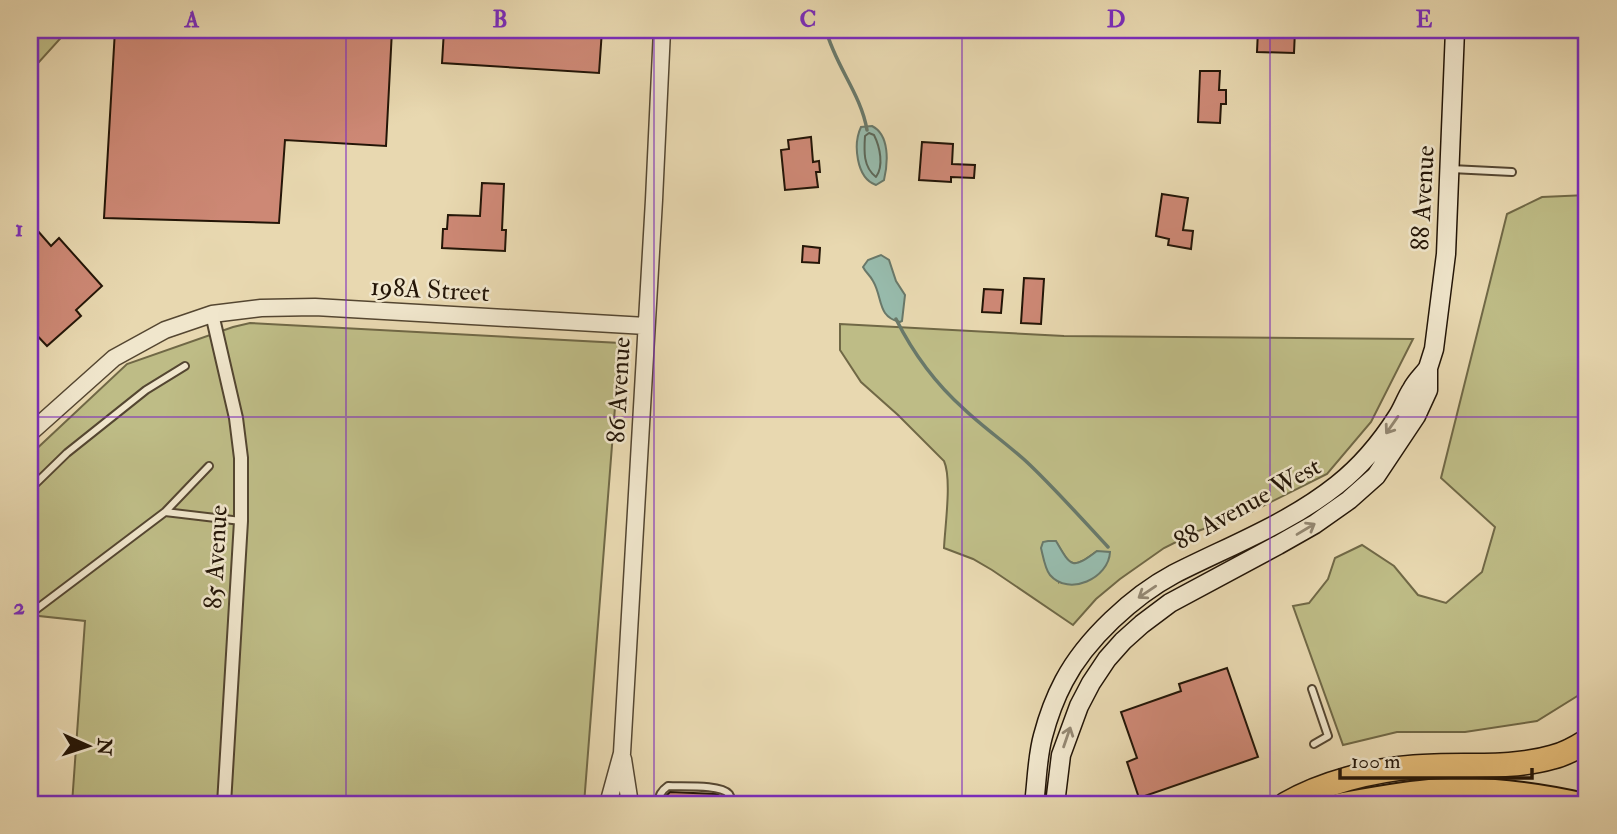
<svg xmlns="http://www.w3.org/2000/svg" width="1617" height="834" font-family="'IM FELL Double Pica',serif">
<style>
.green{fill:#bebc86;stroke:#706846;stroke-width:2;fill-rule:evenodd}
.water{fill:#97baab;stroke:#697869;stroke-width:2}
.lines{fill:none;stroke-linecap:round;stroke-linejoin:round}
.shore{stroke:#5d6859;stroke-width:2}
.stream{stroke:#697869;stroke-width:3.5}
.building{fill:#cd8875;stroke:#231507;stroke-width:2}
.service-casing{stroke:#544631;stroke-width:10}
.minor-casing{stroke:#544631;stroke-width:16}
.tertiary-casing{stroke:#544631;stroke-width:19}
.secondary-casing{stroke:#231507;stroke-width:21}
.primary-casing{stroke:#231507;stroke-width:23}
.motorway-casing{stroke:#231507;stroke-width:26}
.service{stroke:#f0e6cc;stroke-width:6}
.minor{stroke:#f0e6cc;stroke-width:12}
.tertiary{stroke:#f0e6cc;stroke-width:16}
.secondary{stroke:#f0e6cc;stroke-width:18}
.primary{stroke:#e4bc78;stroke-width:19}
.motorway{stroke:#e4bc78;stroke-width:23}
.oneway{stroke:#948873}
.grid{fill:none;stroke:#7b2cbf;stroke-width:2;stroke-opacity:0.55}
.labels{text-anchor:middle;stroke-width:5;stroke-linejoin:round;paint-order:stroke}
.street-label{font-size:26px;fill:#231507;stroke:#f0e6cc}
.neatline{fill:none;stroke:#7b2cbf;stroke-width:2.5}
.grid-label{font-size:23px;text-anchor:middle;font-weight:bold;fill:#7b2cbf}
</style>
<rect width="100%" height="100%" fill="#e8d8b0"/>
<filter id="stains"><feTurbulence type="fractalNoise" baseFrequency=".00286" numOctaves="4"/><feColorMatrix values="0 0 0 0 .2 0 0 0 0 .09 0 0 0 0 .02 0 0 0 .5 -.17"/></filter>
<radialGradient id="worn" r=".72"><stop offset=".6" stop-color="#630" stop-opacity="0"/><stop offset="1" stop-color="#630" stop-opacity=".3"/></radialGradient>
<path class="green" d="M30,30H68L30,72Z
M1587,195V690L1537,721L1465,732H1397L1343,745L1293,606L1309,603L1328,579L1335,558L1362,545L1394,566L1418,595L1446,603L1482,572L1495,527L1441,478L1507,214L1542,197Z
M250,323L620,343L584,804H72L85,621L30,615V455L127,364L233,327Z
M840,324L1064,336L1413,339L1371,422L1327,474L1251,512L1198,531L1164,548L1120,579L1096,599L1073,625L992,570L973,559L944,548C945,526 952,479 944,461L898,415L861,382L840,350ZM1056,542C1071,567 1072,570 1097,551L1059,582Z"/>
<path class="water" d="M872,126C890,135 888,163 884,180L876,185C856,178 853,144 861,127Z
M881,255L889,260L896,281L905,295L902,321L900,322C877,317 883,298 873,281C870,275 866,273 863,267L868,260Z
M1048,541H1056C1071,567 1072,570 1097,551L1110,552C1109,578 1069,597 1050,575C1045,569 1043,556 1041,548L1043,542Z"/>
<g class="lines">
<path class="shore" d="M869,133L874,135C880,147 884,166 876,177C863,167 864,151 865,136Z"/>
<path class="stream" d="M826,30C835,65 861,94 867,130
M896,319C913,353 936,384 964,409C985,429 1009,445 1030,465C1057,491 1082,519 1108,547"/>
</g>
<path class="building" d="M115,30H392L386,146L285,140L279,223L104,218Z
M444,30H602L599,73L442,63Z
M1258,30H1295L1294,53L1257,52Z
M1200,71H1220L1219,90H1226V104H1221L1220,123L1198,122Z
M811,137L813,162L819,161L820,172H816L818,187L785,190L781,150L789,149L788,140Z
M922,142L953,144L952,164L975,165L974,178L951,177V182L919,180Z
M482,183L504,184L502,230H506L505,251L442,248L443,229H447L448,215L480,216Z
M1162,194L1188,198L1183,230L1193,231L1191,249L1168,245L1169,239L1156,236Z
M30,222L51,246L59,238L102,286L76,310L81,316L47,346L30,328Z
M803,246L820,248L819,263L802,262Z
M1024,278L1044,279L1041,324L1021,323Z
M984,289L1003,290L1001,313L982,312Z
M1227,668L1258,757L1139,798L1127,762L1137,758L1121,712L1181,691L1179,684Z
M670,792L716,794L725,798V804H666V796Z"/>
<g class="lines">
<defs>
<path id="service" d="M1451,169L1512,172
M30,489L67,453L146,390L185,366
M165,512L209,466
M30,614L165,512L241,521
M1312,689L1328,736L1314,744
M658,804C659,795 661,791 668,786C681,787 720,784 729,794C732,798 731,799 731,804"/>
<path id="minor" d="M212,314L236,418L241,458V521L224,804"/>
<path id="tertiary" d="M30,433L114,358L165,330L212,314L261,308L315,307L646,326
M623,759L630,804
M608,804L622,753L654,200L662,30"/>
<path id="secondary" d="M1034,804C1037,782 1037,757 1043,736C1048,717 1055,698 1064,681C1086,639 1133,596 1174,574C1229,546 1288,524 1337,485C1361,466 1381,442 1397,417C1403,408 1406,398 1412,389C1416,381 1423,375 1428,368
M1055,804L1061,755L1079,706L1091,683L1107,659L1123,641L1142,624L1170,603L1278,545L1315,524L1349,500L1376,476L1416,416L1428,390V368L1434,349L1446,254L1455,30"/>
<path id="primary" d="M1336,804C1369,798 1403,791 1437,789C1487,786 1539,793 1587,804"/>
<path id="motorway" d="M1286,804C1322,783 1373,770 1414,767C1460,763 1509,770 1553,757C1566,754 1576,748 1587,741"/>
</defs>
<use href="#service" class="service-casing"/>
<use href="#minor" class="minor-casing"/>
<use href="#tertiary" class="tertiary-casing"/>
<use href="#secondary" class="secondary-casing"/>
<use href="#primary" class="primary-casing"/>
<use href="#motorway" class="motorway-casing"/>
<use href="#service" class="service"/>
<use href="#minor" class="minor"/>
<use href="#tertiary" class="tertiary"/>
<use href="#secondary" class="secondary"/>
<use href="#primary" class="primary"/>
<use href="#motorway" class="motorway"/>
</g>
<defs><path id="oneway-shaft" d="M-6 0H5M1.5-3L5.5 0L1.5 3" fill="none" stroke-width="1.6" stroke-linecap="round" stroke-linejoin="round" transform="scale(1.75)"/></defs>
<g class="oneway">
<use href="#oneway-shaft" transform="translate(1392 425) rotate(125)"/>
<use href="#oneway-shaft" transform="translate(1306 529) rotate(-31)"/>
<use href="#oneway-shaft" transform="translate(1147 592) rotate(146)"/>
<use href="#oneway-shaft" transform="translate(1067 737) rotate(-71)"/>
</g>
<path class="grid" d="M346,30V804M654,30V804M962,30V804M1270,30V804M30,417H1587"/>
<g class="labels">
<g class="street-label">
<text transform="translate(1422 198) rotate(-87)" y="9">88 Avenue</text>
<text transform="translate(430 289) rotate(3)" y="9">198A Street</text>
<text transform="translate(618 390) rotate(-87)" y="9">86 Avenue</text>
<text transform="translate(1247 503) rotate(-29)" y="9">88 Avenue West</text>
<text transform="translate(215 557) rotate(-87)" y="9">85 Avenue</text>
</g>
</g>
<rect width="1617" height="834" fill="none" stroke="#e8d8b0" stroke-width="77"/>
<g transform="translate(88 746) rotate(93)" stroke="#f0e6cc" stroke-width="5" paint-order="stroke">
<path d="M0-5L12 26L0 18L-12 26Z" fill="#231507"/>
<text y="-10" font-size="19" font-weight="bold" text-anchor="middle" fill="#231507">N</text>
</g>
<path d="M1340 768v10h192v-10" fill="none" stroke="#231507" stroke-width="3.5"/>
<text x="1351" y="768" font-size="21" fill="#231507" stroke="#f0e6cc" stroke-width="5" paint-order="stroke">100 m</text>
<rect x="38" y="38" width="1540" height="758" class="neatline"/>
<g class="grid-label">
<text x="192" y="27">A</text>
<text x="500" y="27">B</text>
<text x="808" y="27">C</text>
<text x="1116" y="27">D</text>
<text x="1424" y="27">E</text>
<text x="19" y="236">1</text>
<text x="19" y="614">2</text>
</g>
<rect width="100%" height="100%" filter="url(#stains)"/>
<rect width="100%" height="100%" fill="url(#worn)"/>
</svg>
